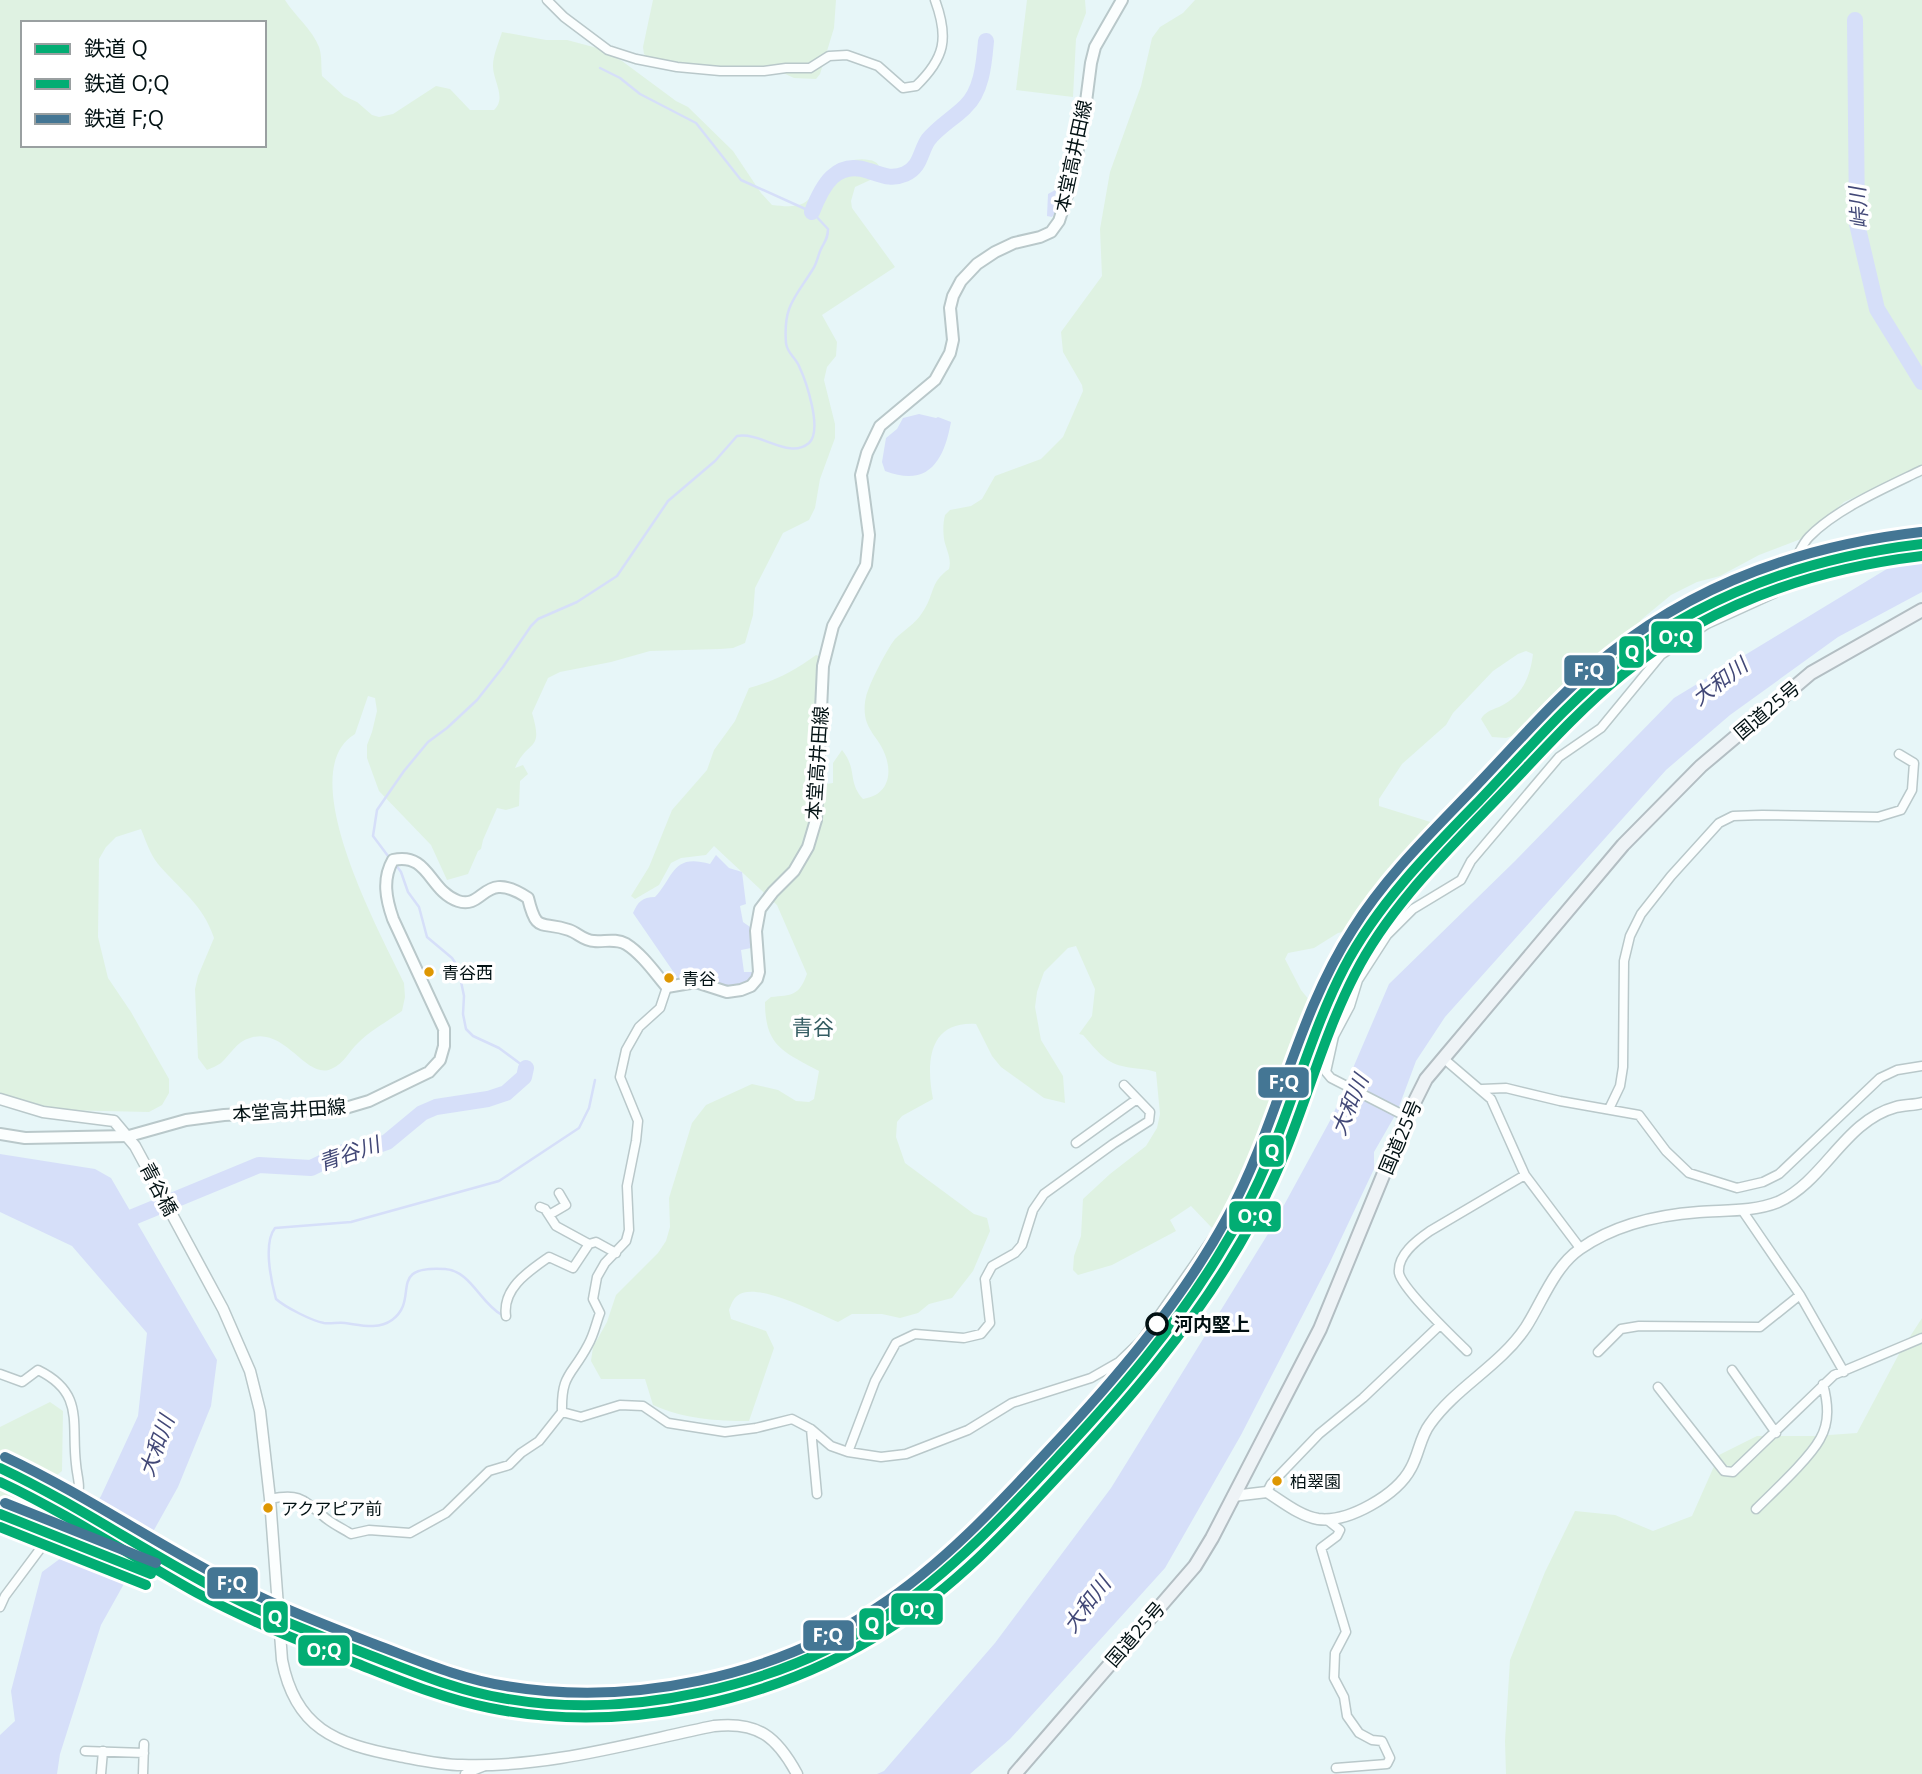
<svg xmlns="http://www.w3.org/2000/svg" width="1922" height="1774" font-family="'Open Sans','Noto Sans JP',sans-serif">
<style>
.green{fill:#dff2e2;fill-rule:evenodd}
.water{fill:#d6dff9}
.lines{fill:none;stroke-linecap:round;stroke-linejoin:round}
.stream{stroke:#d6dff9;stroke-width:2.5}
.river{stroke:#d6dff9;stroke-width:16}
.minor-tunnel{stroke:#c5d4d6;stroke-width:8;stroke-dasharray:8 4;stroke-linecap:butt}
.minor-casing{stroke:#b9c8ca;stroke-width:11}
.tertiary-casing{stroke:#b9c8ca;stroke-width:13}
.secondary-casing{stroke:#b9c8ca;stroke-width:14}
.trunk-casing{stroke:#b3bec3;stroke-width:16}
.minor{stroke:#fbfefe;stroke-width:8}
.tertiary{stroke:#fbfefe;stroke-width:10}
.secondary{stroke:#fbfefe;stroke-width:10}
.trunk{stroke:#eef3f6;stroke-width:12}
.rail-1-casing{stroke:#fff;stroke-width:16}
.rail-2-casing{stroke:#fff;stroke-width:16}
.rail-3-casing{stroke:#fff;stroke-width:16}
.rail-1{stroke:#02ad73;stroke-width:10}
.rail-2{stroke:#02ad73;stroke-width:10}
.rail-3{stroke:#447694;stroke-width:10}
.bus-dot{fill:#de9702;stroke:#fff;stroke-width:2.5}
.stop-dot{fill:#fff;stroke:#021113;stroke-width:3.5}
.labels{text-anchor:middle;stroke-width:7;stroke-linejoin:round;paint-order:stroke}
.bus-label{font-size:17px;fill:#021113;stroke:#fff;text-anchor:start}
.street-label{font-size:19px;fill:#021113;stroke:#fff}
.stop-label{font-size:19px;font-weight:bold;fill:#021113;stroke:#fff;text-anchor:start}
.water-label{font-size:21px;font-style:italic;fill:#424877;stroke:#fff}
.neighbourhood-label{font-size:21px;fill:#355d63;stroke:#fff}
.line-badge{stroke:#fff;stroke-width:2.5}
.badge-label{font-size:19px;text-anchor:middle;font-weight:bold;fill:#fff}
</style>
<rect width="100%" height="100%" fill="#e7f6f8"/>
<path class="green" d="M0,0H285C295,16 312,29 319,47C322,55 321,66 322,76L344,96L357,102L372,115L379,117L393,114L436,86L450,89L470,110H494C507,98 493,81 493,66C493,55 499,42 502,32L546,40H567L597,48L622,61L676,101L688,107L733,151L761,193L772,205C783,206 794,208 804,203C811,199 814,192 819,186C830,170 848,156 869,160C878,161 881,167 881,175L855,187L851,201L852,208L895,267L822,315L837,342L836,356L827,367L824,380L835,424V438L820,479L815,508L809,520L783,533L755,588L753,615L745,643L733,648L720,649L650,651L611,662L560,672L548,678L532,713C544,753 528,738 515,768L523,765L528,774L520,781L519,806L506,810L497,808L483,840L481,849L478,851L468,874L447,880L431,845L379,791L367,758V745L372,732L377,711L375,698L368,696L355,734C291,772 381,934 404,983L405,997L402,1011C388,1021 371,1030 358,1043C349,1051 344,1064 331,1069C306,1080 285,1026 250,1038C236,1042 231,1054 221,1063C217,1066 211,1068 207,1070L198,1058L195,989L198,976L214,938C203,904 180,890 158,864C150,854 146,841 141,829L116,837L106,847L99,859L98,937L108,978L131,1012L169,1079V1093L162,1105L149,1112L58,1110L0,1093ZM23,23H264V145H23Z
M653,0H836L834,28L820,74L816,79L794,78L781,72H732L649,59L644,54L643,47Z
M1027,0H1085L1086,13L1076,39L1073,97L1016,90Z
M1195,0H1922V467L1844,502L1806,537L1759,555L1720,576L1697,582L1671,595L1642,619L1604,669L1536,728L1506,738L1492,737L1481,719C1485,712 1491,710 1499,707C1522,696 1530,678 1533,654L1526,651L1518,654L1493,671L1453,713L1446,725L1402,764L1379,799V806L1437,824L1398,868H1388L1378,881L1383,889L1352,930L1338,933L1314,948L1288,953L1285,959L1301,990L1314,1006L1285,1091L1239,1187L1212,1228L1191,1206L1170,1220L1176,1231L1112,1265L1078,1275L1073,1270L1074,1256L1081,1236L1083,1199L1110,1174L1146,1146L1157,1128L1160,1114L1156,1072C1144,1068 1134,1069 1122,1066C1105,1063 1094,1047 1083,1035L1079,1034L1092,1016L1095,989L1076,946L1068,948L1044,972L1037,992L1035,1007L1041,1040L1063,1076L1065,1103L1044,1098L1001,1067L992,1056L976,1024C928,1021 926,1063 933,1099L902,1116L897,1122L896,1137L905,1163L974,1214L987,1218L990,1231L973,1271L952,1298L929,1304L918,1313L900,1318L882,1314H852L838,1322C818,1314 755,1280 737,1296C733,1299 731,1305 729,1310L731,1319L766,1331L774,1348L749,1421C715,1421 685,1419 653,1405L645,1379H601L591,1361L593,1347L607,1322L616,1295L658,1253L666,1241L670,1227L669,1198L692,1123L706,1105L752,1084L778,1090L796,1101L809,1102L814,1099L819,1071C784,1052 765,1047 765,1002L771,997C792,995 799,996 807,974L777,905L714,846L706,855L681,858L671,863L659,885L635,899L631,896L649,867L672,810L707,770L714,750L735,721L749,688C775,681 794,671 816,655L821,657L812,786L833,783V763L842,750C858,770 847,781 863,799C891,795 894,769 881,746C877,739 870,731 867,723C864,715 864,705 866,697C869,684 887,649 895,639C904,630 915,624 922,613C935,595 929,583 949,569C952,558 946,550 944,539C943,531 943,523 945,515L950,510L971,506L982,499L995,476L1041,459L1063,437L1083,391L1082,385L1063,352L1061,332L1102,276L1100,229L1110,172L1141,86L1152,38L1160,27L1183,13Z
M1922,1318V1774H1506L1505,1741L1510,1660L1545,1572L1575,1511L1615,1515L1653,1531L1692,1516L1719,1455L1757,1436H1815L1857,1433L1900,1352Z
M50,1402L63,1411L62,1471L22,1503L0,1525V1427Z"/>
<path class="water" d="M1057,189L1054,198L1057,210L1052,217L1047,216L1048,194Z
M919,414L936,418L938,417L951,422C944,460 929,488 885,471L882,462L886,438L897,429L903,418Z
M1922,544V592L1838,637L1730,715L1666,770L1445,1017L1416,1061L1397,1112L1374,1152V1169L1330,1262L1241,1435L1165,1568L1010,1739L970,1774H877L884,1771L995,1643L1111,1488L1271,1229L1332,1117L1389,984L1515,861L1674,698L1895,564Z
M716,855L729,868L742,872L746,904L740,906L743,922L750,927L751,948L741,950L744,972H755L748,983L728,988L697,977L679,980L633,913C638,902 642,897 655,897C674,877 672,853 710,864Z
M0,1154L95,1169L111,1178L217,1360L211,1406L178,1487L101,1625L60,1754L57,1774H0V1735L15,1721L11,1691L42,1572L61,1558L101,1496L138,1416L147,1333L72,1246L0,1212Z"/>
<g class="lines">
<path class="stream" d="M391,860L373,836L377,810L404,771L428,742L447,728L477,700L503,667L531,626L538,619L577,602L617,576L668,501L715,461L737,436C762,432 789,460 809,443C823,430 806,381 799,366C795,357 787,353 786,343C783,306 795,298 813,269C817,263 818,255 821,249C825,241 828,238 828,229L812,212L741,180L696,123L640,94L620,78L600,68
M396,865L401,872L408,892L419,907L427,937L452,958L458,967L464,996L463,1014L466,1029L473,1036L499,1048L526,1068
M502,1315C480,1303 471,1271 445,1269C385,1265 421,1299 392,1320C378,1330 361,1325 345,1323C338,1322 331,1324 324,1323C312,1321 285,1307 276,1299C271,1281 263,1243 275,1228L351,1222L499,1181L579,1128L589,1108L595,1080"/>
<path class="river" d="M1855,20L1857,224L1877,309L1922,382
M812,212C822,186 836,159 869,171C882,175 891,180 905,174C921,167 920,152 928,140C938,127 954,118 965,107C982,91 984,63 986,41
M116,1224L259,1165L311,1168L344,1152L370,1148L387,1142L422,1113L436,1107L488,1099L506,1093L524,1077L526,1068"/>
<path class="minor-tunnel" d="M1775,593L1795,560"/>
<defs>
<path id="minor" d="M547,0L564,17L608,50L636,59L677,67L720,71H764L786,68H810L829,56L847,55L878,66L903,88L916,86C945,58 949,38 935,0
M1795,560C1799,553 1803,543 1809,537C1836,509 1887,487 1922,470
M1358,980L1350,1006L1334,1036L1326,1072L1331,1078L1407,1117
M1443,1058L1491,1099L1525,1175L1580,1248
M1482,1089L1506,1088L1560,1101L1639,1115L1666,1151L1689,1173L1737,1188L1763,1182L1779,1174L1880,1078L1897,1070L1922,1066
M1609,1109L1620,1086L1623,1067L1624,961L1630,936L1641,914L1671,876L1719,823L1733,816L1762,815L1878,817L1901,810L1912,790L1914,763L1899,754
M1076,1143L1137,1099
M540,1207L545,1209L556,1226L589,1244
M1742,1210L1800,1295L1844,1372
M549,1215L566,1205L559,1193
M506,1316C502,1288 529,1271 549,1257L573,1268L589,1244L596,1242L616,1253
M1467,1351C1454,1338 1402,1289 1399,1273C1397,1255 1417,1240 1430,1231L1525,1175
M1598,1352L1621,1329L1639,1326L1760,1327L1800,1295
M1732,1370L1776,1433
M0,1374L22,1382L38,1370C85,1393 71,1423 76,1464C77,1478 82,1486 76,1501L5,1596L0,1607
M1658,1387L1724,1471L1733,1472L1834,1375L1922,1338
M562,1412L581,1417L620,1405L643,1406L668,1423L725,1432L756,1428L792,1419L811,1429L817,1494
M811,1429L831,1446L848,1452L881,1457L906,1454L968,1430L1012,1403L1091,1378L1119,1362L1141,1341L1215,1235L1248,1181L1291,1088L1326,994L1338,968L1358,980L1387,935L1413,909L1461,880L1471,861L1559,757L1601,728L1661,655L1707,624L1775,593
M848,1452L875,1381L896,1343L915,1334L964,1338L981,1334L990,1323L985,1279L992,1266L1015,1253L1022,1245L1033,1210L1044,1194L1113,1144L1149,1121L1150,1112L1124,1085
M1267,1492L1271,1484L1319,1434L1363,1398L1440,1325
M270,1499C297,1493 302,1498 322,1515C330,1523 342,1528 351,1534L369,1530L410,1533L446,1513L489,1471L509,1465L521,1453L539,1441L562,1412C561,1373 572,1376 588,1345C594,1335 596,1323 600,1313L593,1299L597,1277L605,1263L626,1241L629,1230L627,1186L636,1141L638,1121L620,1077L626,1050L639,1027L660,1008L667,987
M1756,1509C1774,1491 1809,1459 1820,1439C1830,1422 1828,1403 1823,1384
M1326,1519L1340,1530L1337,1536L1321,1548L1346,1632L1335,1653L1334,1678L1344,1697L1347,1716L1359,1733L1372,1740L1382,1741L1390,1758L1387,1764L1336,1768
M85,1751L144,1753
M101,1774L103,1751
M143,1774L144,1744
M465,1774L485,1766"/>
<path id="tertiary" d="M0,1099L43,1112L114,1121L135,1146L223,1309L250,1371L260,1411L270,1499L282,1660C295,1728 335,1744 399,1756C420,1760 441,1765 462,1765C547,1768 631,1743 714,1726C758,1721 777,1737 797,1774
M1233,1496L1267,1492C1283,1502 1300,1516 1318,1519C1348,1523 1397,1495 1411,1468C1419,1454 1420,1437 1430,1424C1456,1387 1500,1366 1526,1327C1542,1302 1554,1267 1580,1249C1614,1225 1658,1215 1699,1212C1725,1210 1753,1212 1778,1202C1825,1181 1844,1121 1896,1107C1904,1105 1914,1105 1922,1103"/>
<path id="secondary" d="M0,1134L25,1138L129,1136L186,1120L224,1115L342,1109L369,1101L429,1072L440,1060L444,1046V1029L393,919C386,899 382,879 393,860C429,852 429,891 458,901C485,910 483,868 528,898C537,935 541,920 569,930C578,933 584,941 594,941C605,942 615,938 626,944C642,954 655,973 667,987L696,982L727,992L741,990L751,986L757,979L759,972L756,931L760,909L773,892L794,871L808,847L816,820L823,666L833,626L866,565L869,535L861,475L867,453L880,426L935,380L950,353L953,340L950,308L953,296L961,281L977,264L995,252L1014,243L1040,237L1051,232L1059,221L1070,186L1083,125L1091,63L1095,47L1122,0"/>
<path id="trunk" d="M1015,1774L1195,1566L1212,1538L1320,1329L1407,1117L1426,1079L1623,845L1701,766L1811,673L1922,610"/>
</defs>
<use href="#minor" class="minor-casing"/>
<use href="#tertiary" class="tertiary-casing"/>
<use href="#secondary" class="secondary-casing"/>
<use href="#trunk" class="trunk-casing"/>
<use href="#minor" class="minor"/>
<use href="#tertiary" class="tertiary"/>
<use href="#secondary" class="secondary"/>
<use href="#trunk" class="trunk"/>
<defs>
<path id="rail-1" d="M0,1468C72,1502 138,1547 209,1585C264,1615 323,1637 382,1660C421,1675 460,1691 502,1698C628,1721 781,1687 887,1615C953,1571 1008,1511 1062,1453C1119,1392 1174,1328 1218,1256C1238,1224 1256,1190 1270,1155C1296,1093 1313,1028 1344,968C1377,905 1428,853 1478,802C1524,754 1568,702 1621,660C1708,592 1813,557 1922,544
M0,1514L151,1574"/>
<path id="rail-2" d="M0,1482C68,1514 131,1556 197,1593C249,1621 304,1643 358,1664C401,1681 444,1699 490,1708C623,1735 774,1702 888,1629C959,1585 1017,1520 1073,1460C1130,1398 1185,1334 1229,1262C1249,1230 1266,1197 1281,1162C1307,1100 1324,1034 1355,974C1387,911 1439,859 1488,808C1532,763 1573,715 1622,675C1708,605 1813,569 1922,556
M0,1527L146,1585"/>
<path id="rail-3" d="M5,1457C77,1491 143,1535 213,1573C265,1602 320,1623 374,1644C417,1660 460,1679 506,1686C631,1707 773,1677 878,1607C948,1561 1005,1497 1062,1436C1124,1369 1184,1297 1228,1216C1278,1124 1296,1017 1353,929C1386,876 1433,831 1476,786C1519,741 1560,693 1609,654C1699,582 1808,545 1921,532
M5,1503L156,1563"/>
</defs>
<use href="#rail-1" class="rail-1-casing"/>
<use href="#rail-2" class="rail-2-casing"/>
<use href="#rail-3" class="rail-3-casing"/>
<use href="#rail-1" class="rail-1"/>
<use href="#rail-2" class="rail-2"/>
<use href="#rail-3" class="rail-3"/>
</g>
<g class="bus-dot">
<circle cx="429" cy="972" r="6"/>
<circle cx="669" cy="978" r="6"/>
<circle cx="1277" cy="1481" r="6"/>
<circle cx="268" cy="1508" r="6"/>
</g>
<circle class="stop-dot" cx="1157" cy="1324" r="10"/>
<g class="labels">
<g class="bus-label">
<text x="442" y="979">青谷西</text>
<text x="682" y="985">青谷</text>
<text x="1290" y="1488">柏翠園</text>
<text x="281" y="1515">アクアピア前</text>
</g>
<g class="street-label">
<text transform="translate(1073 156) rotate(-78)" y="7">本堂高井田線</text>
<text transform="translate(1767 710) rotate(-40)" y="7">国道25号</text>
<text transform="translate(817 763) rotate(-86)" y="7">本堂高井田線</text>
<text transform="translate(289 1110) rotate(-4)" y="7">本堂高井田線</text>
<text transform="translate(1400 1137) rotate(-67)" y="7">国道25号</text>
<text transform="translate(159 1189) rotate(62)" y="7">青谷橋</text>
<text transform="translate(1135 1634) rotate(-49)" y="7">国道25号</text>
</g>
<g class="stop-label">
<text x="1174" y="1331">河内堅上</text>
</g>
<g class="water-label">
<text transform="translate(1859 208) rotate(-94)" y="7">峠川</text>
<text transform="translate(1720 682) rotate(-37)" y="7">大和川</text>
<text transform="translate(1350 1105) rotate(-67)" y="7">大和川</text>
<text transform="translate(349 1154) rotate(-19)" y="7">青谷川</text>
<text transform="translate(157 1446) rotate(-70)" y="7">大和川</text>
<text transform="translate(1087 1605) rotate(-53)" y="7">大和川</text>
</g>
<g class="neighbourhood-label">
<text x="813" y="1035">青谷</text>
</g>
</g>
<g class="line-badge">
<rect x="1650" y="620" width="53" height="34" rx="7" fill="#02ad73"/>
<rect x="1618" y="635" width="27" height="34" rx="7" fill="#02ad73"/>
<rect x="1563" y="654" width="53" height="33" rx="7" fill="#447694"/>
<rect x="1257" y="1066" width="53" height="33" rx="7" fill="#447694"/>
<rect x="1258" y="1134" width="27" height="34" rx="7" fill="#02ad73"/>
<rect x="1228" y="1200" width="54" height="33" rx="7" fill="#02ad73"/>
<rect x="206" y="1566" width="53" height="34" rx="7" fill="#447694"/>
<rect x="890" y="1592" width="54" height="34" rx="7" fill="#02ad73"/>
<rect x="262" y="1600" width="27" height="34" rx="7" fill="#02ad73"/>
<rect x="858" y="1607" width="27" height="34" rx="7" fill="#02ad73"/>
<rect x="802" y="1619" width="53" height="33" rx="7" fill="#447694"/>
<rect x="297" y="1634" width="54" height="33" rx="7" fill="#02ad73"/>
</g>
<g class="badge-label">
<text x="1676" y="644">O;Q</text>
<text x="1632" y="659">Q</text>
<text x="1589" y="677">F;Q</text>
<text x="1284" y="1089">F;Q</text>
<text x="1272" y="1158">Q</text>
<text x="1255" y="1223">O;Q</text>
<text x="232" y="1590">F;Q</text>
<text x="917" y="1616">O;Q</text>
<text x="275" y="1624">Q</text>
<text x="872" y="1631">Q</text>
<text x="828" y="1642">F;Q</text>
<text x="324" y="1657">O;Q</text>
</g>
<rect x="21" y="21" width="245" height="126" fill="#ffffff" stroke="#9aa0a1" stroke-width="2"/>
<rect x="35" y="44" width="35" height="10" fill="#02ad73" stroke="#9aa0a1" stroke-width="2"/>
<text x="84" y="56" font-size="21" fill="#021113">鉄道 Q</text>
<rect x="35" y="79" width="35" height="10" fill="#02ad73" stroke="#9aa0a1" stroke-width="2"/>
<text x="84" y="91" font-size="21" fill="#021113">鉄道 O;Q</text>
<rect x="35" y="114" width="35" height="10" fill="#447694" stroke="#9aa0a1" stroke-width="2"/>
<text x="84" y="126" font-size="21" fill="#021113">鉄道 F;Q</text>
</svg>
